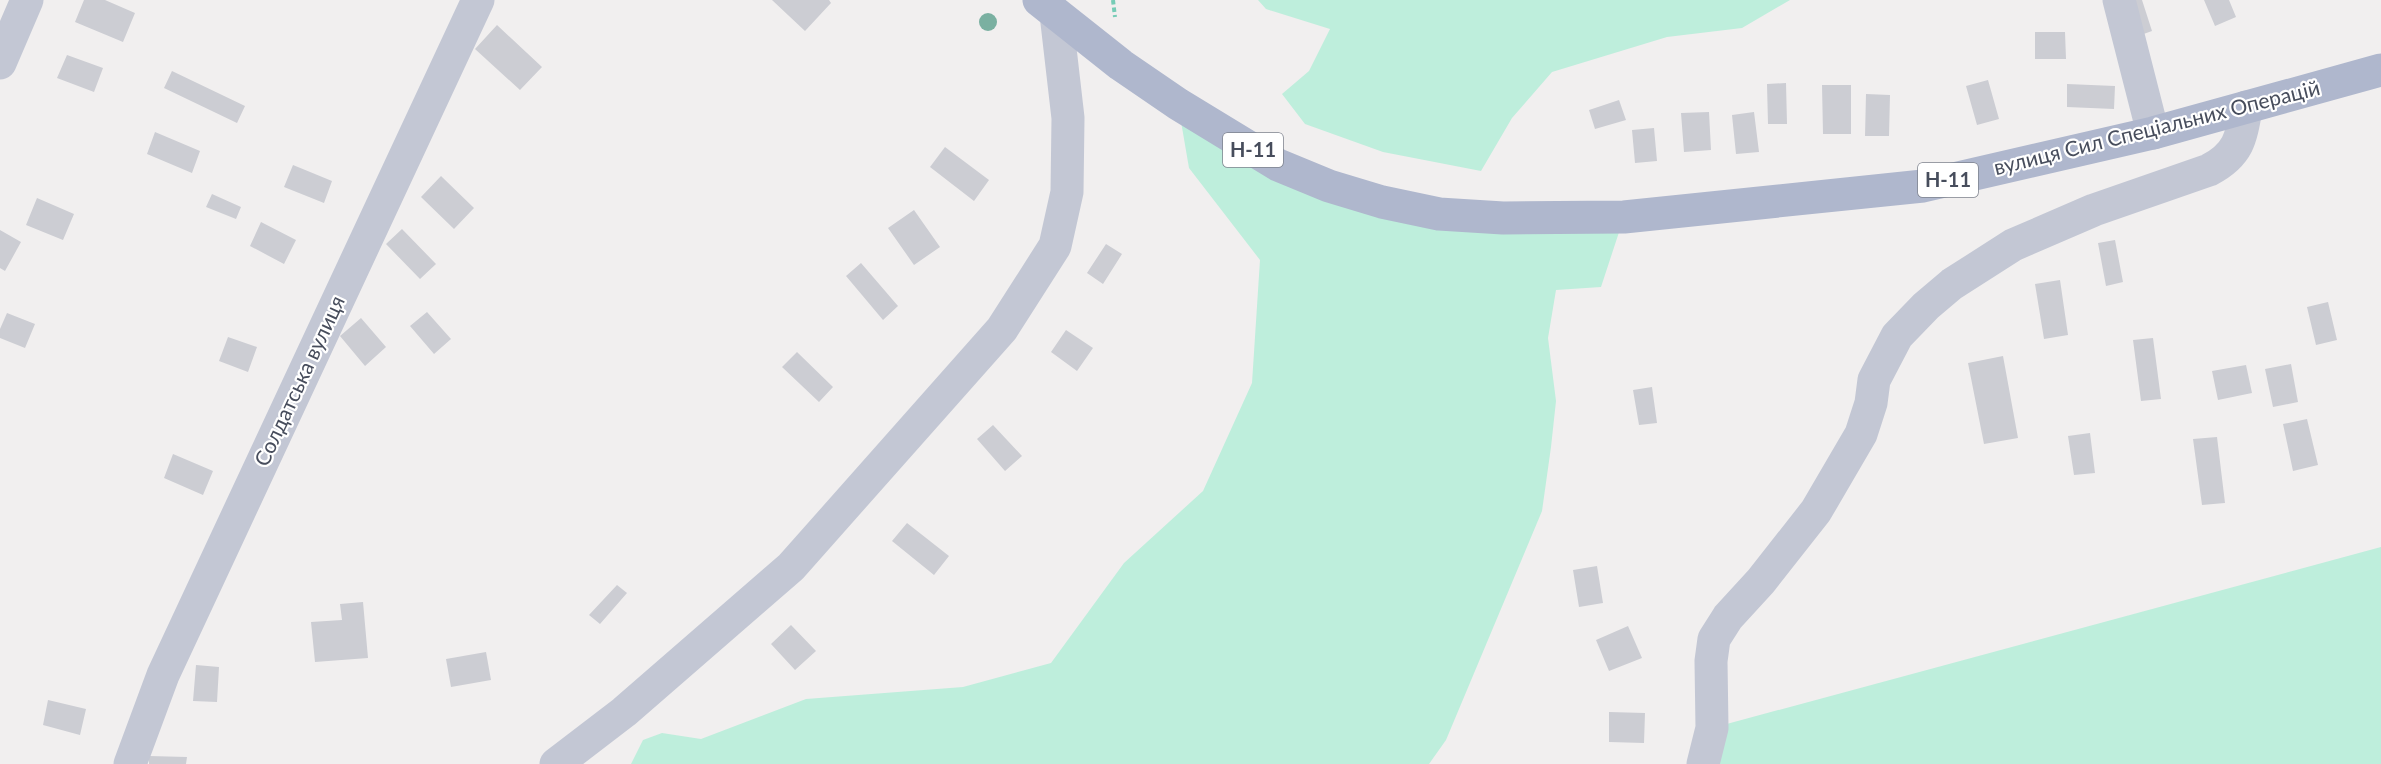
<svg xmlns="http://www.w3.org/2000/svg" width="2381" height="764" font-family="Lato,sans-serif">
<style>
.green{fill:#beeedc}
.building{fill:#cccdd3}
.lines{fill:none;stroke-linecap:round;stroke-linejoin:round}
.path{stroke:#76ccb6;stroke-width:4;stroke-dasharray:4.5 3;stroke-linecap:butt}
.minor{stroke:#c3c7d4;stroke-width:33}
.major{stroke:#afb7cd;stroke-width:33}
.tree{fill:#7ab0a1}
.labels{text-anchor:middle;stroke-width:4.5;stroke-linejoin:round;paint-order:stroke}
.shield{fill:#fff;stroke:#7e828d;stroke-width:1.5}
.shield-label{font-size:20px;font-weight:bold;fill:#474d5c}
.street-label{font-size:21px;fill:#474d5c;stroke:#fff}
</style>
<rect width="100%" height="100%" fill="#f1efef"/>
<path class="green" d="M1258,0H1790L1742,28L1667,37L1552,72L1512,118L1481,171L1383,152L1305,124L1282,94L1309,71L1330,29L1266,9Z
M1178,104L1329,187L1624,217L1601,287L1556,290L1548,338L1556,401L1551,447L1542,511L1446,740L1429,764H631L643,740L662,733L701,739L806,699L963,687L1051,663L1124,563L1203,491L1252,383L1260,260L1189,168Z
M2381,547V764H1703L1712,728Z"/>
<path class="building" d="M84,0H105L135,13L123,42L75,22Z
M772,0H829L831,3L805,31Z
M2126,0H2142L2152,31L2138,36Z
M2204,0H2229L2236,17L2215,26Z
M497,25L542,67L520,90L475,49Z
M2035,32H2065L2066,59H2035Z
M67,55L103,68L94,92L57,78Z
M172,71L245,106L237,123L164,88Z
M1988,80L1999,119L1977,125L1966,86Z
M1786,83L1787,124H1768L1767,84Z
M2067,84L2115,86L2114,109L2067,107Z
M1822,85H1851V134H1823Z
M1866,94L1890,95L1889,136H1865Z
M1619,100L1626,120L1595,129L1589,110Z
M1709,112L1711,150L1684,152L1681,113Z
M1754,112L1759,152L1736,154L1732,115Z
M1654,128L1657,161L1635,163L1632,130Z
M155,132L200,151L192,173L147,154Z
M945,147L989,180L974,201L930,167Z
M293,165L332,181L324,203L284,187Z
M441,176L474,208L454,229L421,197Z
M212,194L241,207L236,219L206,207Z
M37,198L74,214L63,240L26,225Z
M914,210L940,247L914,265L888,228Z
M261,222L296,240L284,264L250,246Z
M402,229L436,264L420,279L386,244Z
M0,230L21,242L5,271L0,268Z
M2115,240L2123,282L2106,286L2098,243Z
M1106,244L1122,254L1103,284L1087,273Z
M861,263L898,306L883,320L846,276Z
M2060,280L2068,335L2044,339L2035,284Z
M2328,302L2337,340L2316,345L2307,307Z
M427,312L451,339L434,354L410,326Z
M7,313L35,324L25,348L0,338V329Z
M361,318L386,347L365,366L340,336Z
M1066,330L1093,348L1077,371L1051,352Z
M228,337L257,347L248,372L219,361Z
M2153,338L2161,399L2141,401L2133,340Z
M797,352L833,387L819,402L782,367Z
M2003,356L2018,438L1984,444L1968,363Z
M2291,364L2298,402L2273,407L2265,369Z
M2246,365L2252,393L2218,400L2212,371Z
M1652,387L1657,423L1639,425L1633,390Z
M2307,419L2318,465L2293,471L2283,424Z
M993,425L1022,456L1005,471L977,439Z
M2090,433L2095,473L2074,475L2068,436Z
M2217,437L2225,503L2202,505L2193,439Z
M173,454L213,471L203,495L164,478Z
M907,523L949,556L934,575L892,541Z
M1597,566L1603,603L1579,607L1573,570Z
M617,585L627,593L600,624L589,615Z
M363,602L368,658L315,662L311,622L342,620L340,604Z
M791,625L816,651L795,670L771,644Z
M1628,626L1642,658L1609,671L1596,640Z
M486,652L491,680L451,687L446,659Z
M196,665L219,667L217,702L193,701Z
M48,700L86,709L80,735L43,725Z
M1609,712L1645,713L1644,743L1609,742Z
M149,756L187,757L186,764H149Z"/>
<g class="lines">
<path class="path" d="M1113,0L1115,17"/>
<path class="minor" d="M2119,0L2153,133
M0,63L27,0
M130,764L163,675L478,0
M556,764L624,712L791,567L1002,329L1055,246L1067,192L1068,118L1056,14
M1703,764L1712,728L1711,661L1714,639L1728,617L1761,581L1816,511L1861,434L1871,403L1874,380L1897,336L1926,306L1952,284L2013,245L2094,210L2209,170C2238,155 2242,138 2246,107"/>
<path class="major" d="M1039,0L1121,65L1178,104L1278,165L1329,186L1382,202L1439,214L1503,218L1624,217L1923,186L2153,133L2381,70"/>
</g>
<circle class="tree" cx="988" cy="22" r="9"/>
<g class="labels">
<g class="shield">
<rect x="1223" y="133" width="60" height="34" rx="4.5"/>
<rect x="1918" y="163" width="60" height="34" rx="4.5"/>
</g>
<g class="shield-label">
<text x="1253" y="157">Н-11</text>
<text x="1948" y="187">Н-11</text>
</g>
<g class="street-label">
<text transform="translate(2157 128) rotate(-14)" y="7">вулиця Сил Спеціальних Операцій</text>
<text transform="translate(300 381) rotate(-65)" y="7">Солдатська вулиця</text>
</g>
</g>
</svg>
